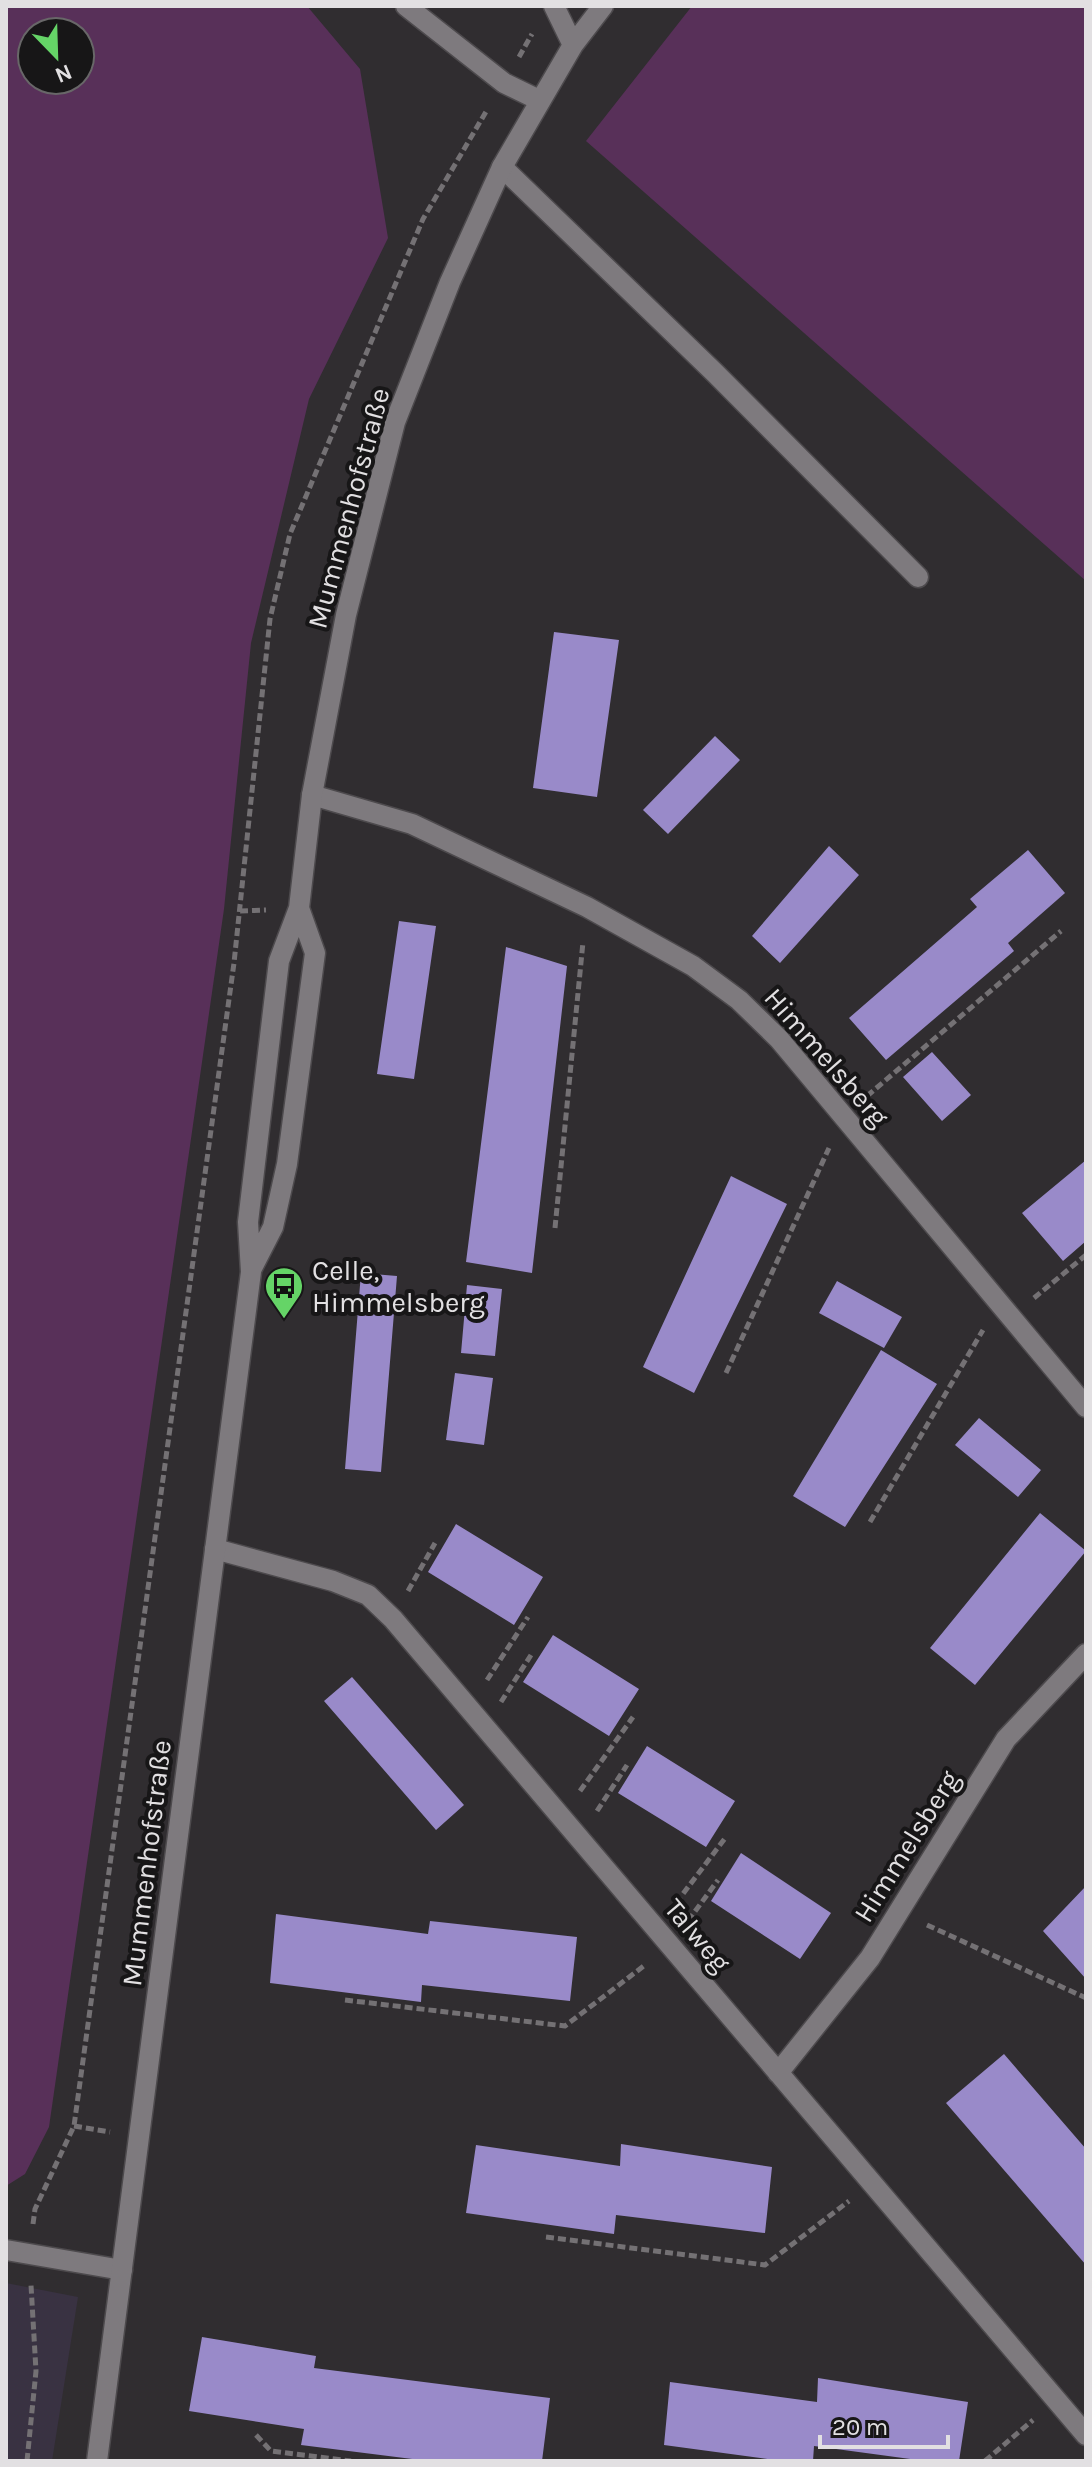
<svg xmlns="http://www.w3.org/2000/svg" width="1092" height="2467" font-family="Karla,sans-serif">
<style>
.commercial{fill:#393242}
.green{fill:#583059;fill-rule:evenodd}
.building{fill:#998ac9}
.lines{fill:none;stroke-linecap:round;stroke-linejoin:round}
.service-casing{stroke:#4d4a4d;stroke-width:23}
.minor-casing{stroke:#4d4a4d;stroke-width:23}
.tertiary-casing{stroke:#4d4a4d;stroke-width:23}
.path{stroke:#747174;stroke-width:5;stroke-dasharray:8 4;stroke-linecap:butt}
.service{stroke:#7e7a7e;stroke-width:20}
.minor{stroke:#7e7a7e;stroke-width:20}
.tertiary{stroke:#7e7a7e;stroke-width:20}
.labels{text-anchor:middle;stroke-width:8;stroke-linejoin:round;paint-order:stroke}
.street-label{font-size:28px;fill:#e2e0e2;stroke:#171617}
.poi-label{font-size:28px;fill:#e2e0e2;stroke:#171617;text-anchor:start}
</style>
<rect width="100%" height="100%" fill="#302d30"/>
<path class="commercial" d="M6,2283L78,2297L52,2461H6Z"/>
<path class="green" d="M6,6H307L360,69L388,238L309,399L251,643L224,909L49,2127L25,2174L6,2186ZM32,32H80V80H32Z
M692,6H1086V581L586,141Z"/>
<path class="building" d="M554,632L619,640L597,797L533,788Z
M715,736L740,760L668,834L643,810Z
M829,846L859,875L780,963L752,936Z
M1028,850L1065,893L1008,943L1014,951L886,1060L849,1018L977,907L970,899Z
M399,921L436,926L414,1079L377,1074Z
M506,947L567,966L532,1273L466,1262Z
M932,1052L971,1095L942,1121L903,1077Z
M1086,1160V1241L1063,1261L1022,1213Z
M731,1176L787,1204L694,1393L643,1367Z
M361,1273L397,1276L381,1472L345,1469Z
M837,1281L902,1317L884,1348L819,1313Z
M467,1285L502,1289L495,1356L461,1353Z
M881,1350L937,1384L845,1527L793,1496Z
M455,1373L493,1378L484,1445L446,1440Z
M979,1418L1041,1470L1018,1497L955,1445Z
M1040,1513L1086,1551L975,1685L930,1648Z
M456,1524L543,1577L514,1625L428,1572Z
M553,1635L639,1689L609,1736L523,1682Z
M352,1677L464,1805L436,1830L324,1701Z
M647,1746L735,1801L706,1847L618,1793Z
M741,1853L831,1913L800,1959L711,1901Z
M1086,1886V1979L1043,1931Z
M276,1914L428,1934L430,1921L577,1937L570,2001L422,1985L421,2002L270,1983Z
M1004,2054L1086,2149V2265L946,2103Z
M621,2144L772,2167L765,2233L616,2215L614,2234L466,2213L476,2145L620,2166Z
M202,2337L316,2356L314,2368L550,2398L542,2461H428L301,2445L304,2429L189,2411Z
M818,2378L968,2402L959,2461H925L814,2446L813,2461H782L664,2445L670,2382L817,2402Z"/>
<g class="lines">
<defs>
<path id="service" d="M502,167L715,373L918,577"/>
<path id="minor" d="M312,795L412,824L587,907L693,966L739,1000L779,1039L1086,1407
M215,1549L333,1581L368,1595L393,1619L1086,2435
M778,2073L870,1958L1006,1739L1086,1654
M6,2250L122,2270"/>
<path id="tertiary" d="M406,6L504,83L539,100
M554,6L573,45
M252,1268L273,1227L287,1164L315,953L299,908
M97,2461L251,1272L248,1222L279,961L299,908L312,795L346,615L395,422L450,282L502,167L573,45L603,6"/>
</defs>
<use href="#service" class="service-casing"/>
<use href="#minor" class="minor-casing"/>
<use href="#tertiary" class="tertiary-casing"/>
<path class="path" d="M519,57L532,34
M240,911L266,910
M867,1096L1061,931
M555,1228L583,942
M1034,1298L1086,1255
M726,1373L829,1148
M870,1522L983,1330
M408,1591L435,1543
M487,1680L528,1617
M501,1702L531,1655
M580,1791L633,1717
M597,1811L627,1765
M676,1903L726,1837
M688,1921L718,1880
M927,1925L1086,1998
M345,2000L565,2026L645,1965
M74,2126L110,2132
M33,2224L35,2209L74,2126L234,963L270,619L290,534L423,219L487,110
M546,2237L765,2265L849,2201
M256,2435L271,2451L351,2461
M27,2461L36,2371L31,2285
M985,2461L1033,2420"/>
<use href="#service" class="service"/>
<use href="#minor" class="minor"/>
<use href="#tertiary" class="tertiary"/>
</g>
<defs>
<symbol id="bus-pin" viewBox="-11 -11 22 30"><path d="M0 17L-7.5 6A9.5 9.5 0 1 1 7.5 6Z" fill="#65d467" stroke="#171617"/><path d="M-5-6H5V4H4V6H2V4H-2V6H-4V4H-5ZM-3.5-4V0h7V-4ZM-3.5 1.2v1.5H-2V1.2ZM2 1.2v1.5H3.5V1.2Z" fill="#111"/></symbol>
</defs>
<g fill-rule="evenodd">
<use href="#bus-pin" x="262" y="1264" width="44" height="60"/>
</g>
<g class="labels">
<g class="street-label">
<text transform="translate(348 508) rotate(-75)" y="10">Mummenhofstraße</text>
<text transform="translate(827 1057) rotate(49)" y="10">Himmelsberg</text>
<text transform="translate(906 1846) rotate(-58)" y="10">Himmelsberg</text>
<text transform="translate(146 1863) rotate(-83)" y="10">Mummenhofstraße</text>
<text transform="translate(698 1935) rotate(50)" y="10">Talweg</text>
</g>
<g class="poi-label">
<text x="312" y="1280">Celle,<tspan x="312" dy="32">Himmelsberg</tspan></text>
</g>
</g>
<rect width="1092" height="2467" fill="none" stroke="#e2e0e2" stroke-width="16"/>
<g transform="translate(56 56) rotate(157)"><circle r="38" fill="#171617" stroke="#686768" stroke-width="2"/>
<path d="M0-6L14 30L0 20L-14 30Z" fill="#65d467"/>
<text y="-12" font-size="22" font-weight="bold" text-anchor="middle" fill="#e2e0e2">N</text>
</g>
<path d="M820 2435v12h128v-12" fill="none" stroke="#e2e0e2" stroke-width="4"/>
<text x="832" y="2435" font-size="24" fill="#e2e0e2" stroke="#171617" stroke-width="6" paint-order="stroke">20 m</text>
</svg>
